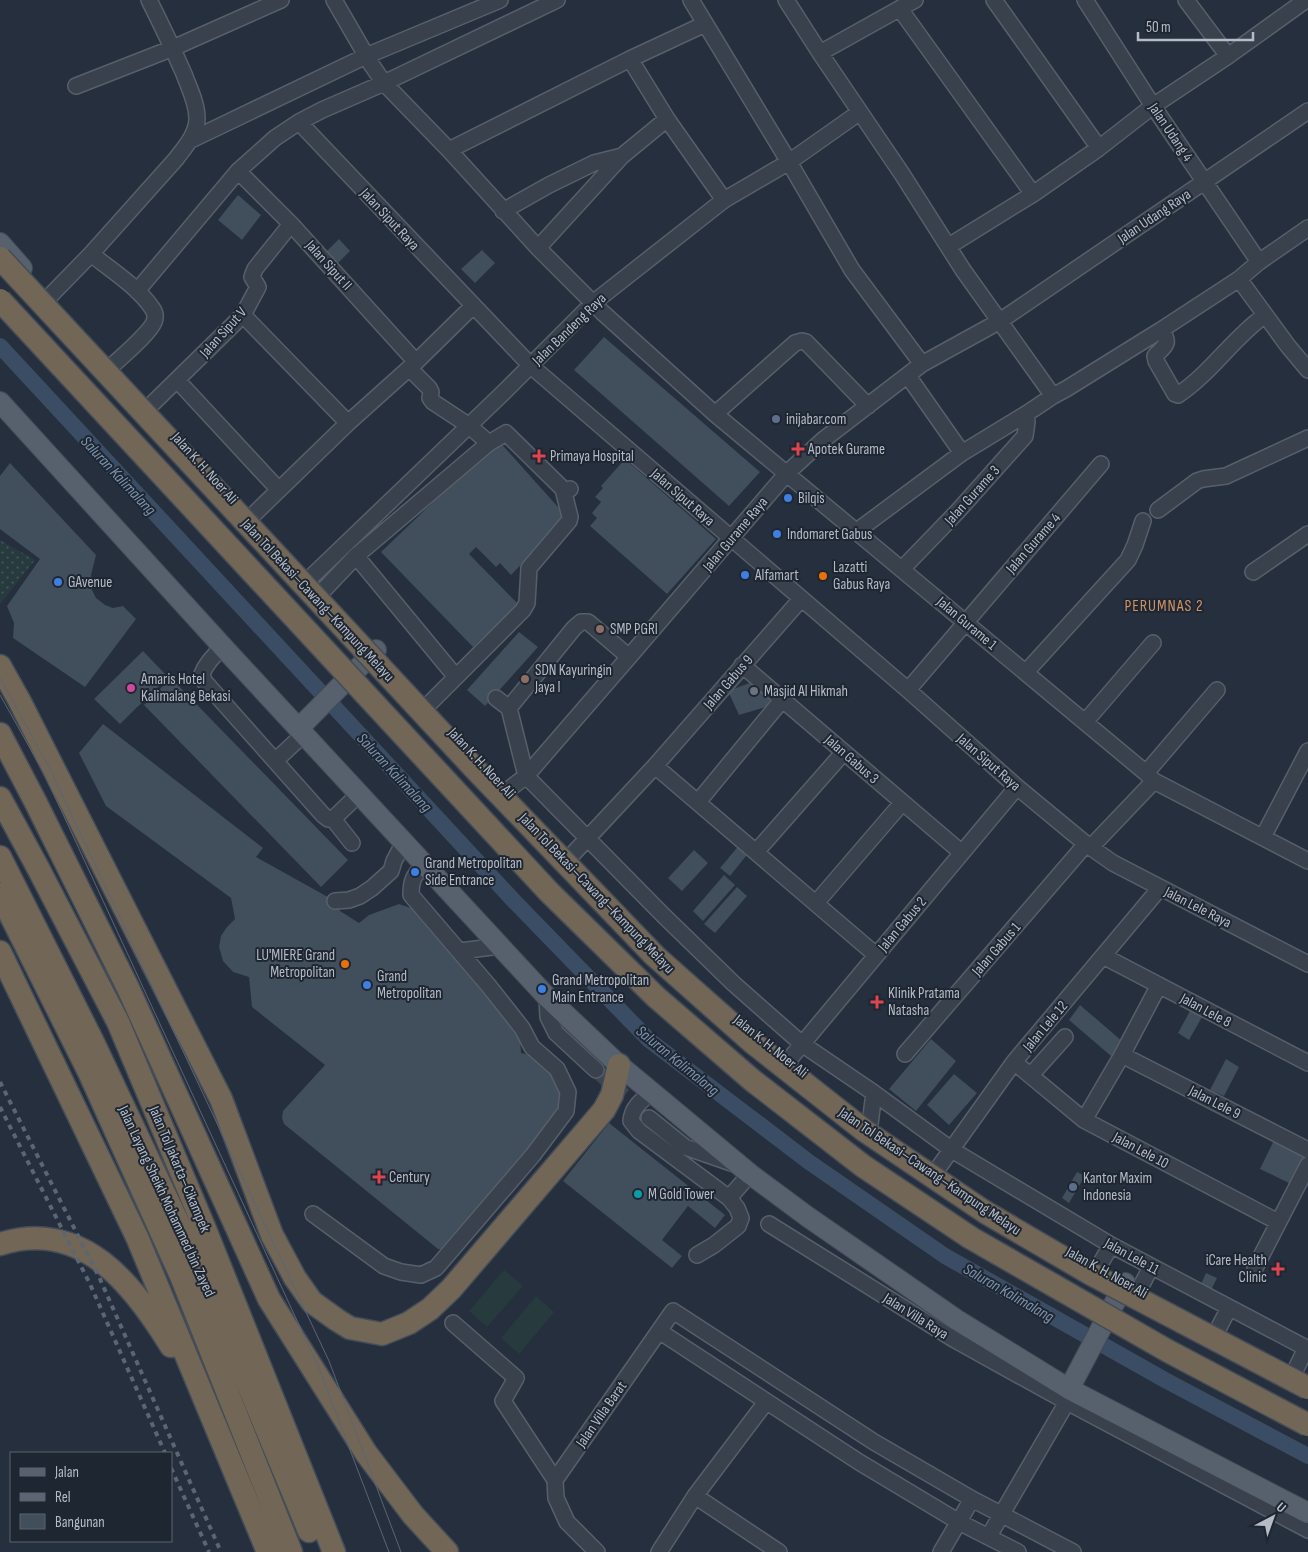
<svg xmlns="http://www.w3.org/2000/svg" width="1308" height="1552" font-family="'Sofia Sans Condensed',sans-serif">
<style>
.green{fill:url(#green-dots)}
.pitch{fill:#273b3e}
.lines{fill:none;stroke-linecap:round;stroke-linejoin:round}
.canal{stroke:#3b4d65;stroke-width:16}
.building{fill:#414e5b}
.minor-tunnel{stroke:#3b4452;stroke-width:15;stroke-dasharray:15 8;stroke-linecap:butt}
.minor-casing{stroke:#575f6b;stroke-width:18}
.major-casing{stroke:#424a56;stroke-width:22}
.highway-casing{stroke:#444c58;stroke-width:25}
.minor{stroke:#39414d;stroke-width:15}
.major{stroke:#57606d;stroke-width:20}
.highway{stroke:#726756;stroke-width:22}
.tram{stroke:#5b6574;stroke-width:1}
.rail{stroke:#5b6574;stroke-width:4;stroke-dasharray:5 5;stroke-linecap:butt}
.highway-bridge-casing{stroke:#444c58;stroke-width:25;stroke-linecap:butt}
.highway-bridge{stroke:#726756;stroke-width:22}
.service-dot{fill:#5c6f8a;stroke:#1e2632;stroke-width:2}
.health-dot{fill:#e0444e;stroke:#1e2632;stroke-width:2}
.shop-dot{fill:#3f7fe0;stroke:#1e2632;stroke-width:2}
.food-dot{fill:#e8710a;stroke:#1e2632;stroke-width:2}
.education-dot{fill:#8d6e63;stroke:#1e2632;stroke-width:2}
.hotel-dot{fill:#d1479c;stroke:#1e2632;stroke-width:2}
.worship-dot{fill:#6b7280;stroke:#1e2632;stroke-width:2}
.culture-dot{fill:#0f9aa8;stroke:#1e2632;stroke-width:2}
.labels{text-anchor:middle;stroke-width:4;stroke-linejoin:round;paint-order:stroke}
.street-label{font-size:15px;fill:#b5bcc8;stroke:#1e2632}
.poi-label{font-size:15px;fill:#b5bcc8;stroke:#1e2632;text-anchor:start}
.water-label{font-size:16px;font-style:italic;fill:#7d93ae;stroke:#1e2632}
.neighbourhood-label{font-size:16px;letter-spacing:1px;fill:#d09367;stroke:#1e2632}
</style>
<defs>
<pattern id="green-dots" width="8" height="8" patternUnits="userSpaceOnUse" patternTransform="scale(1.25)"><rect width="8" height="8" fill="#273b3e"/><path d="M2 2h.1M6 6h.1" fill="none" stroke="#445558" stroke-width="1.8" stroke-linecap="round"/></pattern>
</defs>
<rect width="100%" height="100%" fill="#252f3d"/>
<path class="green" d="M0,540L35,560L0,604Z"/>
<path class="pitch" d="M504,1270L523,1286L487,1327L469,1311Z
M536,1296L554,1312L519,1354L501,1338Z"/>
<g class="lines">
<path class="canal" d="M0,346L514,901L649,1040L809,1162L945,1256L1165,1380L1308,1456"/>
</g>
<path class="building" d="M238,195L261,215L242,240L218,220Z
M339,239L350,251L333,268L323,255Z
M482,250L495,263L475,283L461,269Z
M604,337L760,472L729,506L574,370Z
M498,440L567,517L511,575L500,563L496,567L476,547L469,554L518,604L473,647L381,552Z
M625,459L716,539L667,594L590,526L597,518L592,513L601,502L595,497L603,488L601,486Z
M10,463L96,555L91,575L92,590L96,598L105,605L113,608L123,606L136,619L85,687L13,638L14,623L7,606L40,559L0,529V476Z
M519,632L538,647L485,706L467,690Z
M143,651L168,677L120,724L94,699Z
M171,678L348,860L321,887L144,705Z
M758,680L772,705L739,715L728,691Z
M103,724L263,848L256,857L335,901L340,911L359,923L369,915L399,904L417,910L490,994L520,1038L521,1053L542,1058L561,1085L558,1115L447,1250L438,1249L284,1124L282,1118L283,1111L325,1065L252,1007L249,977L233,972L223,961L219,947L221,936L227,927L235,919L231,898L106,806L79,753Z
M741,843L750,851L730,876L720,868Z
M694,850L708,863L682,891L668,878Z
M724,875L735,885L703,921L693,911Z
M737,887L747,896L715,933L704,924Z
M1080,1005L1122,1041L1111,1056L1069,1020Z
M1190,1011L1202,1017L1189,1040L1178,1033Z
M931,1039L956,1061L916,1111L889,1089Z
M1226,1059L1239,1067L1224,1096L1210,1090Z
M954,1074L977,1093L949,1125L927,1105Z
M609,1123L725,1215L715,1228L688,1206L662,1240L682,1256L672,1268L563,1181Z
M1276,1136L1307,1153L1291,1184L1260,1169Z
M1077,1172L1085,1176L1069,1203L1062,1198Z
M1206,1273L1217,1278L1211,1290L1201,1284Z"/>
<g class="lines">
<path class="minor-tunnel" d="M596,1070L649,1118"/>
<defs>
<path id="minor" d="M334,0L371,64L384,83L449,150L538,248L602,312L715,414L1146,773L1154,781L1308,861
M691,0L789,162L852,270L922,364
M786,0L820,53L902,174L963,270L1053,396
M994,0L1099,148
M1085,0L1153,106L1259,262
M1186,0L1228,56
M900,9L1033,194
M820,53L915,0
M630,59L667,119L724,200
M76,86L173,48L281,0
M299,122L531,366L908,690L1017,787L1086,844L1113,863L1308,964
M189,141L366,56L500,0
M449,150L630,59L705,24
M238,171L291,224L416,362
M503,211L549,185L594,163L622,156
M949,246L1033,194L1099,148L1153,106L1228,56L1306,0
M538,248L622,156L667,119
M91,254C110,269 138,287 152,308C155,312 156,317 154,322C149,334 121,357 111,367
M1239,279L1288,346L1308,370
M137,291L238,171L275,138L299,122L322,110L384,83L557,0
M49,297L91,254L176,159C185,147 197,134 197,118C197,103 189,88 184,74C173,49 161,24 149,0
M243,315L348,423
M1161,330C1172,344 1164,346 1155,356L1156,361L1175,394L1178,395C1211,373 1233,338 1265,315
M409,368L429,388L431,392L430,398L433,402L468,425L489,443
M908,376L962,453
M177,380L279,490
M149,407L243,315L258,287L252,277L255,269L291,224
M715,414L795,343L802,341L806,342L868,406
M1158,510L1197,481L1203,479L1226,476L1308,438
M250,518L348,423L416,362L473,306
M857,531L962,453L1026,414L1053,396L1066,389L1161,330L1239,279L1259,262L1308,228
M356,556L456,677
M902,569L957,512L1025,436L1027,422L1026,414
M1253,572L1308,534
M307,581L503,393L593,303L724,200L789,162L860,112
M319,595L356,556L489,443L506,433L563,489L567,490L570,489
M223,647C214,655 206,663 202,674L204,681L323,815L328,819H333L359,794
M742,665L962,853
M1026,672L1128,560L1135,545L1143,521
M908,690L1101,464
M496,698L509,708L526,776L664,916L734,984L802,1044L874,1093L952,1150L1111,1245L1308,1349
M428,705L523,610L527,603L529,568L569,521L570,517L563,489
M509,708L574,628L581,622H588L594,627L629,657
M1085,722L1153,643
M276,760L304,734
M655,766L876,955
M1146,773L1217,690
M508,790L526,776L629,657L787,473L823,440L922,364L1000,321L1308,111
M698,802L782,700
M333,819L352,843
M1263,837L1308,751
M1091,847L1154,781
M756,852L844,752
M570,857L655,766L801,599
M335,901L349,900L360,896L372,888L391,871L394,861L404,842
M816,903L902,803
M460,951L500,946
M1103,956L1308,1063
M547,997L548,1017L556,1033L596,1070
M905,1054L1086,844
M1122,1055L1308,1150
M788,1061L1017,787
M1014,1062L1084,1120L1278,1222
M1031,1075L1065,1037
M652,1092C642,1100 632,1107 631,1121L639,1131L729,1198L737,1208L741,1218L738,1226L714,1245L697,1255
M649,1118L685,1147L734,1164
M1084,1120L1122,1055L1159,985
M870,1124L874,1093
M936,1171L1014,1062L1160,888
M729,1198L750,1174
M313,1214L384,1266L401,1272L421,1275L436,1268L533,1155L566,1111L568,1092L557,1069L532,1047L522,1028L488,985L411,895C411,879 414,876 424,864
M769,1224L955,1340L1067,1402L1308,1530
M1098,1268L1111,1245
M1255,1268L1308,1165
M1139,1290L1151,1267
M453,1323L516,1378L503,1401L555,1480
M659,1331L859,1462L959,1522L1018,1552
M1217,1331L1229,1308
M1294,1373L1306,1348
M695,1496L779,1552
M989,1536L1067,1402
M597,1552L567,1522L556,1498L555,1480L673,1311L874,1442L972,1499L1073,1552
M659,1552L695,1496L766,1402
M941,1552L972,1499"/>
<path id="major" d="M0,243L22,268
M0,402L223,647L547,997L619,1065L750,1174L808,1217L957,1320L1069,1389L1308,1513
M299,728L376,650
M1069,1389L1125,1283"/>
<path id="highway" d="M0,666L19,700L221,1099L272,1235L295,1278L312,1302L337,1320L350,1328L382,1334L409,1323L430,1309L451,1289L604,1110L612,1095L619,1065
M0,734L36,803L128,988L269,1299L366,1453L413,1515L447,1552
M0,798L38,868L118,1022L205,1229L334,1552
M0,857L93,1042L200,1269L309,1531
M0,894L89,1072L181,1276L291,1552
M0,952L137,1237L268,1552
M0,1244C82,1218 133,1284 171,1346"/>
</defs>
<use href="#minor" class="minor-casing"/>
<use href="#major" class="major-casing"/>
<use href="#highway" class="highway-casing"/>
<use href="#minor" class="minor"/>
<use href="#major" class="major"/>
<use href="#highway" class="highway"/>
<path class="tram" d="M0,678L50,769L329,1361L401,1552
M0,695L44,773L318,1366L389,1552"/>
<path class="rail" d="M0,1082L100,1279L221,1552
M0,1107L90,1284L165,1453
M171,1468L209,1552"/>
<defs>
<path id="highway-bridge" d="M0,258L476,770L655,956L752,1042L865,1131L985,1212L1091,1274L1308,1388
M0,300L549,892L656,997L752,1080L863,1166L971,1238L1168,1351L1308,1425"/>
</defs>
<use href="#highway-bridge" class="highway-bridge-casing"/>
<use href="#highway-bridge" class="highway-bridge"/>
</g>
<g class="service-dot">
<circle cx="776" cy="419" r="5"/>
<circle cx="1073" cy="1187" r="5"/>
</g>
<g class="health-dot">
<path d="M795.5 441.5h5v5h5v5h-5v5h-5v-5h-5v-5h5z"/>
<path d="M536.5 448.5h5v5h5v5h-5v5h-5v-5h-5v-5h5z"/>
<path d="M874.5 994.5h5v5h5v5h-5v5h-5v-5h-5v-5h5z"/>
<path d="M376.5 1169.5h5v5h5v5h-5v5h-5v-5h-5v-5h5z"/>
<path d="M1275.5 1261.5h5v5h5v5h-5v5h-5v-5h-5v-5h5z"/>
</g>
<g class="shop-dot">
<circle cx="788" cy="498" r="5"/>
<circle cx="777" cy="534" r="5"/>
<circle cx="745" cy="575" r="5"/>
<circle cx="58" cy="582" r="5"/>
<circle cx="415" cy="872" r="5"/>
<circle cx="367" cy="985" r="5"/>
<circle cx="542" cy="989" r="5"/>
</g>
<g class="food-dot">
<circle cx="823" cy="576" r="5"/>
<circle cx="345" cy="964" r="5"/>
</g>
<g class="education-dot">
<circle cx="600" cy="629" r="5"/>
<circle cx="525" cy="679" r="5"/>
</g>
<circle class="hotel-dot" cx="131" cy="688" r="5"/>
<circle class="worship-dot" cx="754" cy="691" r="5"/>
<circle class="culture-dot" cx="638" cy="1194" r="5"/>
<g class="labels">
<g class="street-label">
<text transform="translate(1171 132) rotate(56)" y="5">Jalan Udang 4</text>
<text transform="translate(1154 216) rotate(-34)" y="5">Jalan Udang Raya</text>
<text transform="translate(390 219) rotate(47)" y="5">Jalan Siput Raya</text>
<text transform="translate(329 265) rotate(48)" y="5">Jalan Siput II</text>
<text transform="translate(569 329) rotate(-44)" y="5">Jalan Bandeng Raya</text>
<text transform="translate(223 332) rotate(-48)" y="5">Jalan Siput V</text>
<text transform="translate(205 468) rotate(48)" y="5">Jalan K. H. Noer Ali</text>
<text transform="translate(972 495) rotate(-48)" y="5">Jalan Gurame 3</text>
<text transform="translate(683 497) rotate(41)" y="5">Jalan Siput Raya</text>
<text transform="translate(735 534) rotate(-50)" y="5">Jalan Gurame Raya</text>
<text transform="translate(1033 543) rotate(-49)" y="5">Jalan Gurame 4</text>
<text transform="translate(318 600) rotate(47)" y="5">Jalan Tol Bekasi–Cawang–Kampung Melayu</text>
<text transform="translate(967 623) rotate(40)" y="5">Jalan Gurame 1</text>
<text transform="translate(728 682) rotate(-49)" y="5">Jalan Gabus 9</text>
<text transform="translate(852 759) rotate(41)" y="5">Jalan Gabus 3</text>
<text transform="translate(989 762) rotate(41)" y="5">Jalan Siput Raya</text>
<text transform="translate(482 763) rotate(47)" y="5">Jalan K. H. Noer Ali</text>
<text transform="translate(597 893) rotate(46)" y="5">Jalan Tol Bekasi–Cawang–Kampung Melayu</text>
<text transform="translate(1198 907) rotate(27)" y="5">Jalan Lele Raya</text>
<text transform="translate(902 924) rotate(-50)" y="5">Jalan Gabus 2</text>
<text transform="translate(996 949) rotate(-49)" y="5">Jalan Gabus 1</text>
<text transform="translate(1206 1010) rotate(28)" y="5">Jalan Lele 8</text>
<text transform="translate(1045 1026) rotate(-50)" y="5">Jalan Lele 12</text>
<text transform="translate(771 1046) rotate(39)" y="5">Jalan K. H. Noer Ali</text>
<text transform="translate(1215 1102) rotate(27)" y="5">Jalan Lele 9</text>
<text transform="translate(1141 1150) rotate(28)" y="5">Jalan Lele 10</text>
<text transform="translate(180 1169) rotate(67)" y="5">Jalan Tol Jakarta–Cikampek</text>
<text transform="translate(930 1171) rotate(34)" y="5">Jalan Tol Bekasi–Cawang–Kampung Melayu</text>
<text transform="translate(167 1201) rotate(65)" y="5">Jalan Layang Sheikh Mohammed bin Zayed</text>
<text transform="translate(1132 1256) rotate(29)" y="5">Jalan Lele 11</text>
<text transform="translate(1107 1272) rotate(29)" y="5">Jalan K. H. Noer Ali</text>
<text transform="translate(916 1316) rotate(32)" y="5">Jalan Villa Raya</text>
<text transform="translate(601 1414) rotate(-55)" y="5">Jalan Villa Barat</text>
</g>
<g class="poi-label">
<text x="786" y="424">inijabar.com</text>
<text x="808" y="454">Apotek Gurame</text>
<text x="550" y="461">Primaya Hospital</text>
<text x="798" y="503">Bilqis</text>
<text x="787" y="539">Indomaret Gabus</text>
<text x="833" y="572">Lazatti<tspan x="833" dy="17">Gabus Raya</tspan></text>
<text x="755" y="580">Alfamart</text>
<text x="68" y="587">GAvenue</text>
<text x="610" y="634">SMP PGRI</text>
<text x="535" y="675">SDN Kayuringin<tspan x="535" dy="17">Jaya I</tspan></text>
<text x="141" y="684">Amaris Hotel<tspan x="141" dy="17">Kalimalang Bekasi</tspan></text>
<text x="764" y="696">Masjid Al Hikmah</text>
<text x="425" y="868">Grand Metropolitan<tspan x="425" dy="17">Side Entrance</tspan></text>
<text x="335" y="960" text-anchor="end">LU'MIERE Grand<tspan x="335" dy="17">Metropolitan</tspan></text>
<text x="377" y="981">Grand<tspan x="377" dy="17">Metropolitan</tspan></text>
<text x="552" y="985">Grand Metropolitan<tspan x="552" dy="17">Main Entrance</tspan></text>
<text x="888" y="998">Klinik Pratama<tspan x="888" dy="17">Natasha</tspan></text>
<text x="389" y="1182">Century</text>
<text x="1083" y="1183">Kantor Maxim<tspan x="1083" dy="17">Indonesia</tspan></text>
<text x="648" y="1199">M Gold Tower</text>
<text x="1267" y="1265" text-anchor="end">iCare Health<tspan x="1267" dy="17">Clinic</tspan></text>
</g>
<g class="water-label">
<text transform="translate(119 475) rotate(47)" y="6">Saluran Kalimalang</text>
<text transform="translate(395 772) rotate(47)" y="6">Saluran Kalimalang</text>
<text transform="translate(678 1060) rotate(39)" y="6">Saluran Kalimalang</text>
<text transform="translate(1009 1292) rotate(30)" y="6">Saluran Kalimalang</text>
</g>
<g class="neighbourhood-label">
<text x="1164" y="611">PERUMNAS 2</text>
</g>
</g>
<rect x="10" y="1452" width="162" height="90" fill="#1e2632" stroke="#5a626e"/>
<rect x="20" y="1468" width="25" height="8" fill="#57606d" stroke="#5a626e"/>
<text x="55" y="1477" font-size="15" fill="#b5bcc8">Jalan</text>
<rect x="20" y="1493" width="25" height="8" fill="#5b6574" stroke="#5a626e"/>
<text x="55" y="1502" font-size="15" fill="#b5bcc8">Rel</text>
<rect x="20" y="1514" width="25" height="15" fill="#414e5b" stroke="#5a626e"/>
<text x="55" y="1527" font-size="15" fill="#b5bcc8">Bangunan</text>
<g transform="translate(1273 1517) rotate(41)" stroke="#1e2632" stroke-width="4" paint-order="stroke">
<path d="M0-4L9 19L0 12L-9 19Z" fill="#b5bcc8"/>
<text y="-8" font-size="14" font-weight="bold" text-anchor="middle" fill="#b5bcc8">U</text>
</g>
<path d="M1138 32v8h115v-8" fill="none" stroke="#b5bcc8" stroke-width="2.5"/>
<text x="1146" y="32" font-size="15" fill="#b5bcc8" stroke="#1e2632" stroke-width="4" paint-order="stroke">50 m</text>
</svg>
